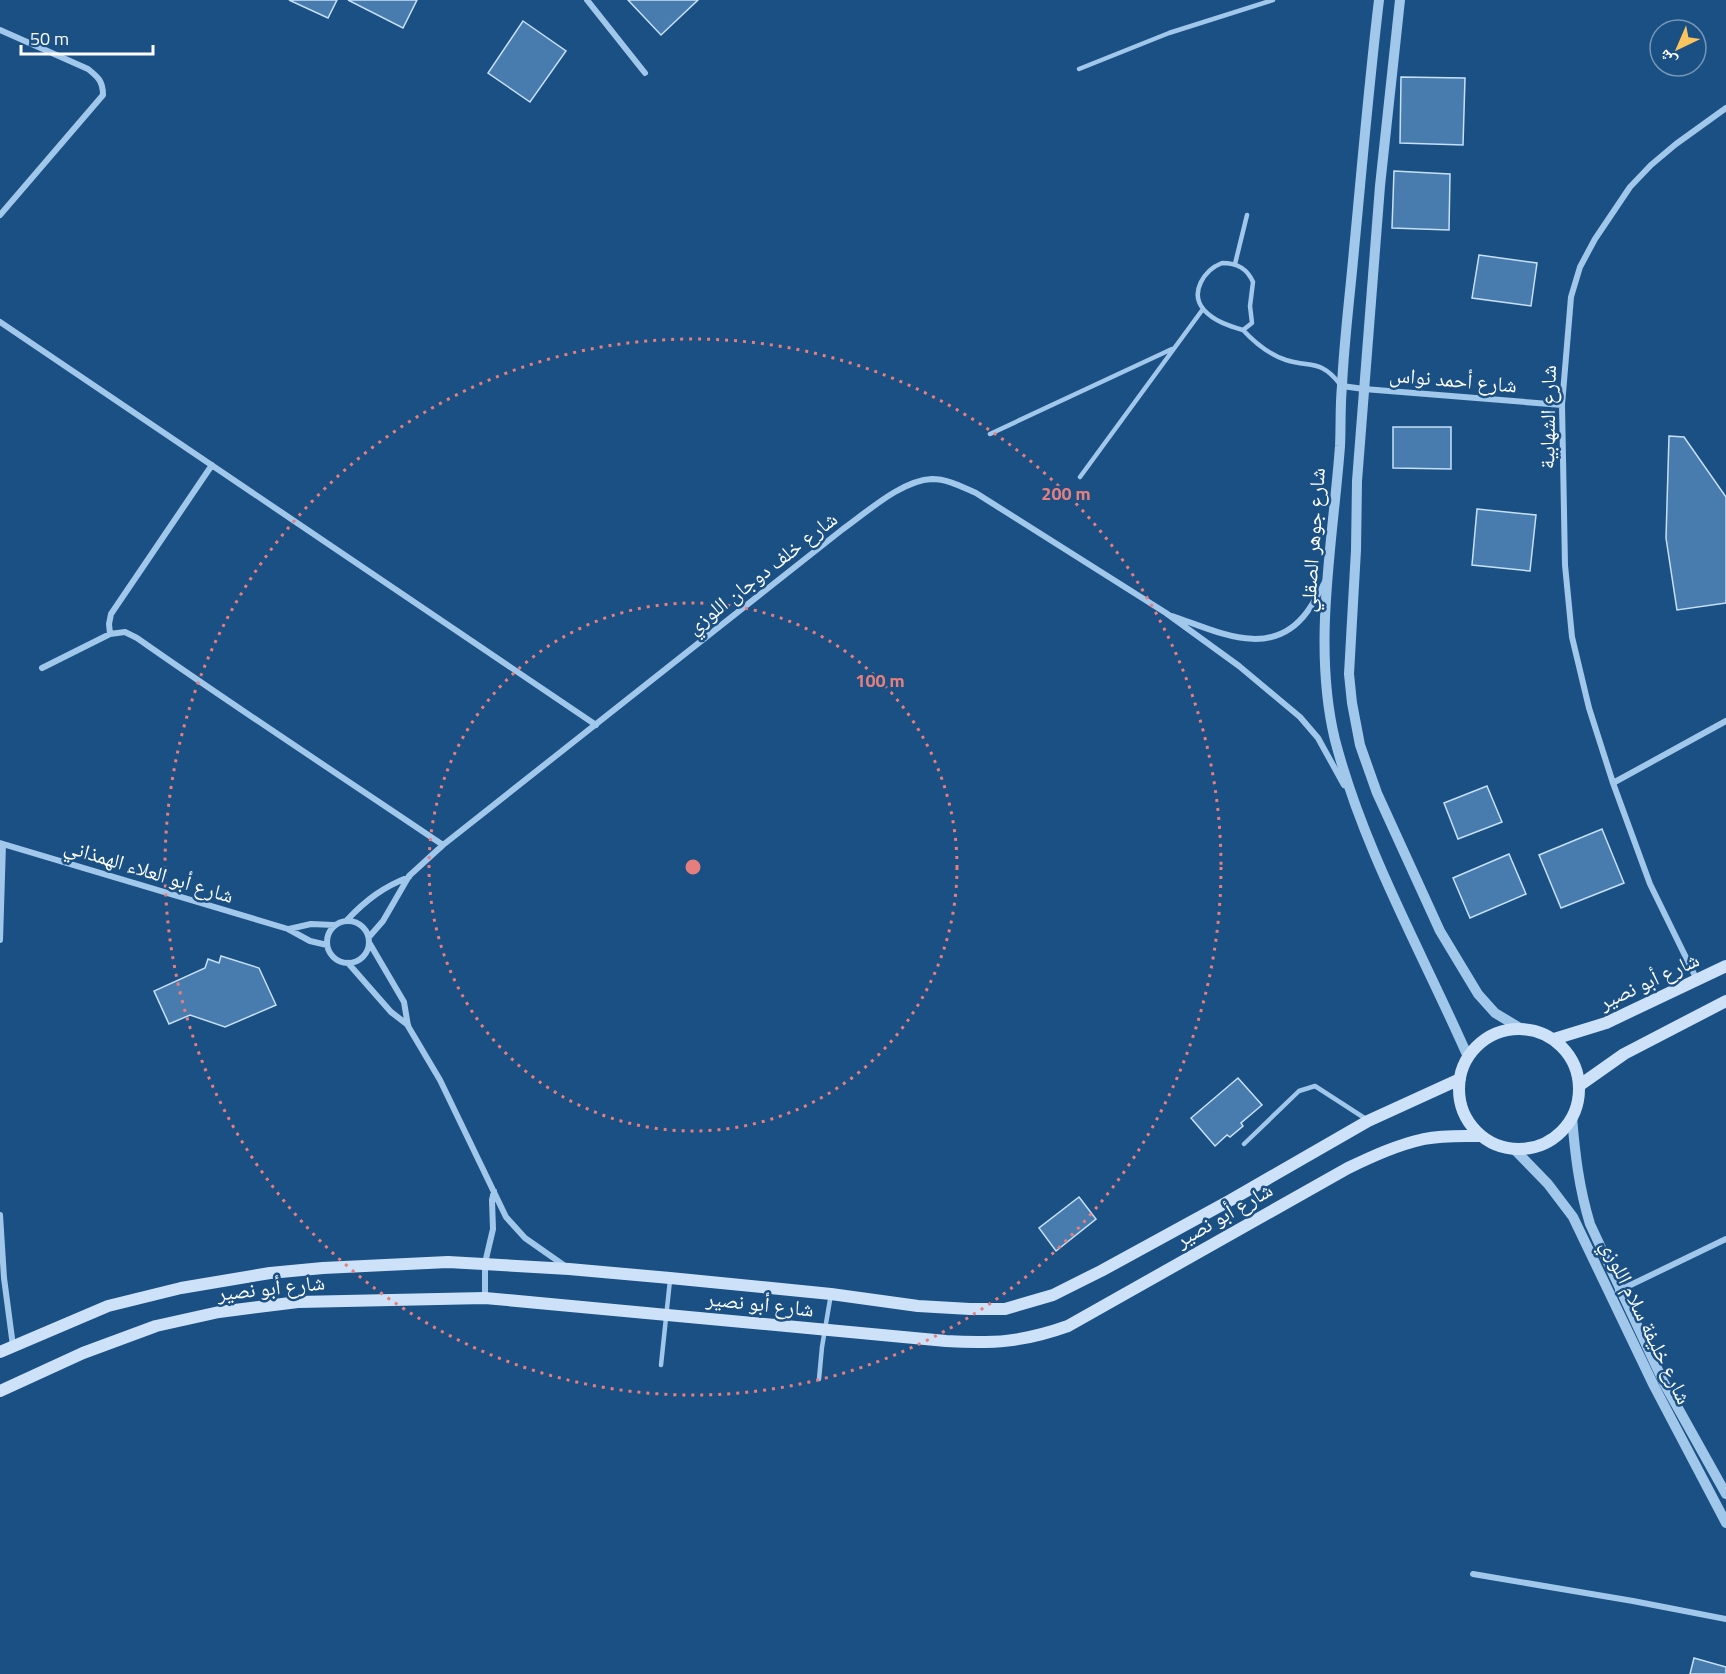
<svg xmlns="http://www.w3.org/2000/svg" width="1726" height="1674" font-family="'Titillium Web','Noto Naskh Arabic',sans-serif">
<style>
.building{fill:#487caf;stroke:#c6e0f8;stroke-width:1.5}
.lines{fill:none;stroke-linecap:round;stroke-linejoin:round}
.service{stroke:#a1c7eb;stroke-width:4.5}
.minor{stroke:#a1c7eb;stroke-width:6}
.tertiary{stroke:#a1c7eb;stroke-width:10}
.secondary{stroke:#cde2f8;stroke-width:12}
.ring{fill:none;stroke:#e67e7e;stroke-width:3;stroke-dasharray:3 6}
.labels{text-anchor:middle;stroke-width:5;stroke-linejoin:round;paint-order:stroke}
.street-label{font-size:21px;fill:#fff;stroke:#1b5084}
.centre{fill:#e67e7e;stroke:#1b5084;stroke-width:3}
.ring-label{font-size:18px;text-anchor:middle;font-weight:bold;fill:#e67e7e;stroke:#1b5084;stroke-width:5;stroke-linejoin:round;paint-order:stroke}
</style>
<rect width="100%" height="100%" fill="#1b5084"/>
<path class="building" d="M289,0H337L328,18Z
M348,0H417L403,28Z
M628,0H698L661,35Z
M523,21L566,51L530,102L488,73Z
M1401,77L1465,78L1463,145L1400,143Z
M1394,171L1450,174L1449,230L1392,228Z
M1479,255L1537,263L1531,306L1472,298Z
M1393,427H1451V469L1393,468Z
M1669,436L1684,437L1726,497V603L1677,610L1666,538Z
M1477,509L1536,515L1530,571L1472,565Z
M1487,786L1502,822L1458,839L1444,803Z
M1602,829L1624,883L1561,908L1539,855Z
M1509,854L1526,894L1470,918L1453,878Z
M221,956L259,968L276,1005L225,1027L190,1015L169,1024L154,991L205,968L208,959L219,963Z
M1238,1078L1262,1105L1241,1123L1243,1126L1230,1137L1227,1135L1215,1146L1191,1118Z
M1079,1197L1096,1219L1056,1251L1039,1228Z
M1694,1658L1726,1667V1674H1690Z"/>
<g class="lines">
<path class="service" d="M1079,69L1169,33L1273,0
M1222,263C1237,263 1247,268 1253,282L1250,306L1252,323L1243,330C1229,326 1214,321 1204,310C1189,293 1204,270 1222,263Z
M1235,264L1247,215
M1243,330C1255,343 1268,354 1286,360C1312,368 1320,359 1340,384
M990,434L1172,349
M1080,477L1203,309
M1244,1144L1299,1091L1315,1086L1366,1119
M661,1365L670,1280
M819,1379L822,1347L831,1294"/>
<path class="minor" d="M587,0L645,73
M0,30L88,69C98,77 103,81 103,95L0,215
M0,322L596,725
M1342,386L1364,389L1562,405
M1172,616C1217,631 1271,661 1307,612C1314,603 1320,591 1326,580
M110,634L109,624L111,614L212,465
M42,668L110,634L125,632L137,638C238,709 341,776 443,845
M1613,783L1726,721
M0,843L288,929L310,941L327,945
M347,920C366,900 383,887 409,877
M327 942a21 21 0 1 1 42 0a21 21 0 1 1-42 0Z
M289,929L311,924L334,925
M369,937L383,921L409,876L443,845L843,529C867,512 902,480 932,479C948,479 962,487 976,493L1166,613L1239,666L1300,717L1318,738L1344,785
M0,940L3,844
M370,944L404,1002L408,1026L440,1080L506,1217L525,1238L565,1266
M348,963L391,1012L408,1025
M1697,980L1650,884L1613,783L1589,708L1572,637L1565,565L1562,405L1571,297L1580,267L1595,239L1630,187L1651,165L1676,144L1726,108
M0,1215L4,1278L13,1346
M1618,1291L1726,1239
M485,1298V1263L493,1229L492,1200L494,1191
M1473,1574L1633,1601L1726,1619"/>
<path class="tertiary" d="M1379,0C1369,83 1362,167 1354,250C1350,295 1344,341 1342,386C1340,406 1341,426 1340,446C1333,541 1312,646 1335,740C1364,851 1422,952 1468,1057
M1400,0L1380,186L1357,481L1356,550L1349,674L1352,703L1360,745L1377,793L1440,931L1478,994L1495,1013L1520,1028
M1572,1117C1575,1154 1579,1188 1590,1224L1664,1383L1726,1494
M1514,1149L1548,1184L1573,1217L1654,1386L1726,1523"/>
<path class="secondary" d="M1459 1089a60 60 0 1 1 120 0a60 60 0 1 1-120 0Z
M1554,1039L1606,1023L1726,966
M1580,1085L1624,1054L1726,1001
M0,1352L108,1306L181,1288L270,1273L323,1268L448,1262L569,1269L670,1278L831,1294L918,1306L970,1309H1005L1053,1295L1101,1271L1229,1201L1368,1121L1460,1079
M0,1391L83,1353L156,1326L219,1312L298,1302L485,1298L946,1341C993,1344 1023,1342 1068,1326L1348,1168C1373,1156 1397,1145 1424,1139C1443,1135 1462,1136 1481,1136"/>
</g>
<g class="ring">
<circle cx="693" cy="867" r="264"/>
<circle cx="693" cy="867" r="528"/>
</g>
<g class="labels">
<g class="street-label">
<text transform="translate(1453 380) rotate(5)" y="7">شارع أحمد نواس</text>
<text transform="translate(1548 417) rotate(-89)" y="7">شارع الشهابية</text>
<text transform="translate(1313 540) rotate(-86)" y="7">شارع جوهر الصقلي</text>
<text transform="translate(762 573) rotate(-38)" y="7">شارع خلف دوجان اللوزي</text>
<text transform="translate(149 871) rotate(17)" y="7">شارع أبو العلاء الهمذاني</text>
<text transform="translate(1649 981) rotate(-25)" y="7">شارع أبو نصير</text>
<text transform="translate(1224 1215) rotate(-30)" y="7">شارع أبو نصير</text>
<text transform="translate(271 1288) rotate(-6)" y="7">شارع أبو نصير</text>
<text transform="translate(760 1304) rotate(6)" y="7">شارع أبو نصير</text>
<text transform="translate(1646 1322) rotate(64)" y="7">شارع خليفة سلام اللوزي</text>
</g>
</g>
<circle cx="693" cy="867" r="9" class="centre"/>
<g class="ring-label">
<text x="1066" y="500">200 m</text>
<text x="880" y="687">100 m</text>
</g>
<g transform="translate(1678 48) rotate(224)"><circle r="28" fill="#1b5084" stroke="#7696b5" stroke-width="1.5"/>
<path d="M0-4.5L10 22L0 15L-10 22Z" fill="#fcc45e"/>
<text y="-9" font-size="16" font-weight="bold" text-anchor="middle" fill="#ffffff">ش</text>
</g>
<path d="M21 45v9h132v-9" fill="none" stroke="#ffffff" stroke-width="3"/>
<text x="30" y="45" font-size="18" fill="#ffffff" stroke="#1b5084" stroke-width="4.5" paint-order="stroke">50 m</text>
</svg>
